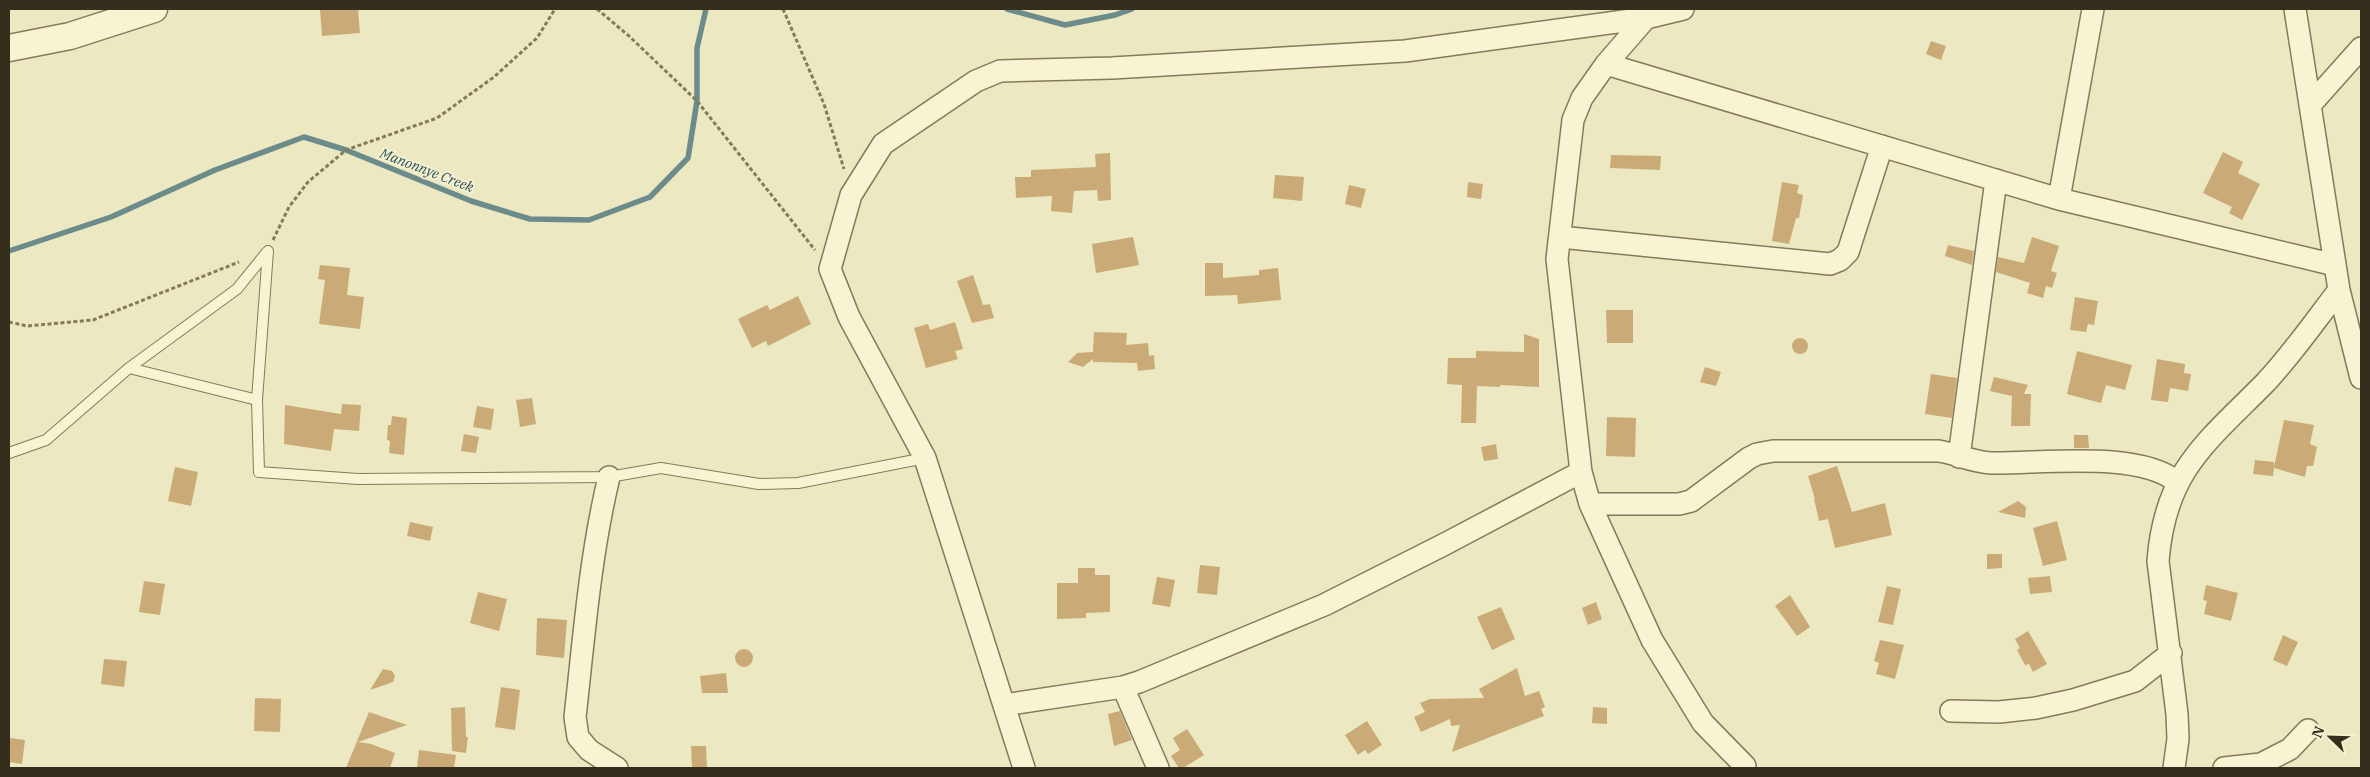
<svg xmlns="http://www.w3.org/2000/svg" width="2370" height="777" font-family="'IBM Plex Serif',serif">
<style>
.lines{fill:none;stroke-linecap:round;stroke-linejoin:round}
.stream{stroke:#6b8c8b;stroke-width:5.5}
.building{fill:#caab77}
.service-casing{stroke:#857a59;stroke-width:12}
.minor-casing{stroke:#857a59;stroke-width:24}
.tertiary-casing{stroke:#857a59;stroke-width:29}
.path{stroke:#857a59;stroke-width:3;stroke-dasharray:4 2.5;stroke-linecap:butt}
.service{stroke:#f8f4d3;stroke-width:10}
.minor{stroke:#f8f4d3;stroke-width:21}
.tertiary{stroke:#f8f4d3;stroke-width:26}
.labels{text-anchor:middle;stroke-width:4;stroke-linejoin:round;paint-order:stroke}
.water-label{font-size:14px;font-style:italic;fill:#2c4f55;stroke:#f4f1d0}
</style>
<rect width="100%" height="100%" fill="#ece8c1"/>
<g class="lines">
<path class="stream" d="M1007,9L1065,25L1115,15L1132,9
M9,251L111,217L215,170L304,137L346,150L471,201L530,219L589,220L650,197L688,158L697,101V48L706,9"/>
</g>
<path class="building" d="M320,9H358L360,33L322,36Z
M1931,41L1946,46L1941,60L1926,54Z
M2223,152L2243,162L2238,173L2260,184L2242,220L2229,213L2232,207L2203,193Z
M1110,153L1111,200L1098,201L1097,190L1074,191L1072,213L1051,211L1052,196L1016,198L1015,177H1031V170L1096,167L1095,154Z
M1611,155L1661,156L1660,170L1610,168Z
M1275,175L1304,177L1302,201L1273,198Z
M1468,182L1483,184L1481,199L1467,197Z
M1782,182L1799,185L1797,193L1803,195L1799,218H1796L1789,244L1772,241Z
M1349,185L1366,189L1361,208L1345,204Z
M1133,237L1139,265L1096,273L1092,244Z
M2032,237L2059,246L2051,271L2057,273L2052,288L2046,286L2043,298L2027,293L2030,283L1996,272L1998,257L2024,263Z
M1948,245L1974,251L1972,265L1945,256Z
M1205,263H1223V278L1259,275V270L1278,268L1281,300L1238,304L1237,295L1205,296Z
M320,265L350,268L347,295L364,297L360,329L319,324L325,280L318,279Z
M973,275L983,305L990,304L994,318L972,323L957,281Z
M798,296L811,324L768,346L766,341L752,348L738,319L767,305L770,310Z
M2075,297L2098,301L2094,325L2088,324L2086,332L2070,330Z
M1606,310H1633V343H1607Z
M955,322L963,349L955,351L958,359L926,368L914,328L928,324L930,330Z
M1094,332L1127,333L1126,345L1148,343L1149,356L1154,355L1155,369L1138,371L1137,363L1093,362V359L1083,367L1068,362L1077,353L1093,352Z
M1524,334L1539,339V387L1500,385V387L1477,386L1476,423H1461L1462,385L1447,384L1448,358H1476V351L1524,352Z
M1792 346a8 8 0 1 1 16 0a8 8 0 1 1-16 0Z
M2077,351L2132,365L2125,390L2106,385L2101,403L2067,394Z
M2157,359L2185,364L2184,373L2191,374L2188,391L2170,388L2168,402L2151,400Z
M1705,367L1721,372L1716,386L1700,382Z
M1931,374L1957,378L1952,418L1925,414Z
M1994,377L2028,385L2024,394H2031L2030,426H2011L2012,396L1990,391Z
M532,398L536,424L520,427L516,400Z
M342,404L361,405L359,431L334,429L331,451L284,444L285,405L341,414Z
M477,406L494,409L491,430L473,427Z
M392,416L407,418L404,455L389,453L390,441L387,440L388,425H391Z
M1607,417L1636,418L1635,457L1606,456Z
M2284,420L2314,425L2310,444L2317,447L2313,466H2307L2305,477L2274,468L2273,476L2253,474L2255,460L2274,462V467Z
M464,434L479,437L476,453L461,451Z
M2074,435H2088L2089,448H2074Z
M1496,444L1498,459L1484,461L1481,447Z
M1837,466L1852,512L1885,503L1892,535L1835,548L1828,519L1819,521L1814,499H1815L1808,476Z
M175,467L198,472L191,506L168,501Z
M2018,501L2026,507L2025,518L1998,512Z
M2057,521L2067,560L2043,566L2033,528Z
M410,522L433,527L430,541L407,536Z
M1987,554H2002V568L1987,569Z
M1200,565L1220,567L1217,595L1197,593Z
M1078,568H1095V575H1110V612L1086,613V618L1057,619V583H1078Z
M2050,576L2052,592L2030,594L2028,578Z
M1157,577L1175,580L1170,607L1152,604Z
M144,581L165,584L160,615L139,612Z
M2206,585L2238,593L2231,621L2204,614L2207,601L2203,600Z
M1887,586L1901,589L1893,625L1878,622Z
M478,592L507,599L499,631L470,623Z
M1790,595L1810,627L1797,636L1775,606Z
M1596,602L1602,619L1588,625L1582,608Z
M1501,607L1515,639L1492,650L1477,617Z
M537,618L567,620L564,658L536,655Z
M2028,631L2047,664L2033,672L2029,664L2025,665L2017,650L2020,648L2015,639Z
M2283,635L2298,642L2287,666L2273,660Z
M1880,640L1904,645L1895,679L1876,674L1879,663L1874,661Z
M735 658a9 9 0 1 1 18 0a9 9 0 1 1-18 0Z
M104,659L127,661L124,687L101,684Z
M1517,668L1525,696L1539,691L1545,707L1541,709L1544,716L1452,752L1460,725L1451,726L1450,719L1421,732L1414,717L1425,712L1420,703L1430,699L1484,698L1479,689Z
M383,669L392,671L395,676L393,682L370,690Z
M726,673L728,693H702L700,676Z
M501,687L520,690L515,730L495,727Z
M255,698L281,699L280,732L254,731Z
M465,707L466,737H468L466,753L452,751L451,708Z
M1593,707L1607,708V724L1592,723Z
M1120,711L1132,740L1114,746L1108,714Z
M369,712L407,725L358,742L371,744L395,753L390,768H346Z
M1367,721L1382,745L1368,754L1365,750L1358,755L1345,735Z
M1187,729L1204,755L1183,768H1179L1171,756L1180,750L1173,738Z
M10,738L25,740L22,764L9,762Z
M691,746H706L707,768H692Z
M419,750L456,755L454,768H417Z"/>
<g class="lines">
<defs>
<path id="service" d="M268,251L257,400L259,472L358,479L609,477L661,468L759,484L798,483L925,458
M129,368L257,400
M9,453L46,440L129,368L237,289L267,252"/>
<path id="minor" d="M2295,9L2339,290L2361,378
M1646,18L1606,64L1582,98L1573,120L1557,259L1581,472L1590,504L1652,640L1703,723L1745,766
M1606,64L2059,199L2335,265
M2311,104L2361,48
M2059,199L2093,9
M1560,237L1830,264L1840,260L1848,252L1882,146
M1959,457L1996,180
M609,477C590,556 584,637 575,717L578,737L589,750L617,768
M1590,504H1679L1691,501L1749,458L1757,454L1773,451H1939C1957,454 1972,462 1991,463C2040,464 2138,450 2177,482
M1123,687L1158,768
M1004,705L1123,687L1139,682L1324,605L1445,544L1581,472
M1951,711L1999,712L2036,708L2073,700L2135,681L2171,653
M1024,768L925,458L849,317L830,269L851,195L883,144L976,81L1000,71L1112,68L1405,51L1646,18L1683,9
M2174,768L2178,739L2177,714L2158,561C2165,470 2207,442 2266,382C2293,353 2315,321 2339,290
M2224,768L2261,764L2290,749L2308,730"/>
<path id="tertiary" d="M9,48L70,36L154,9"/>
</defs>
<use href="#service" class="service-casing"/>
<use href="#minor" class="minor-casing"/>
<use href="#tertiary" class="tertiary-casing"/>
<path class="path" d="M597,9L629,36L697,101L815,250
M783,9L824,104L844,169
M273,240L289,207L308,182L346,150L437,118L494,77L537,38L555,9
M9,322L27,326L93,320L239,262"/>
<use href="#service" class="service"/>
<use href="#minor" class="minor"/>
<use href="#tertiary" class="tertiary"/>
</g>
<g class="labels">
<g class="water-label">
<text transform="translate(427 170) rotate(21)" y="5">Manonnye Creek</text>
</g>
</g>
<rect width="2370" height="777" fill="none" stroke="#352e1d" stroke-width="20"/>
<g transform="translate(2330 737) rotate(293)" stroke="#f4f1d0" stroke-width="4" paint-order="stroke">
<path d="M0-4L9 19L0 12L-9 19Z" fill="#352e1d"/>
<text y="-8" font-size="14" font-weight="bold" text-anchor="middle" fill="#352e1d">N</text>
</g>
</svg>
